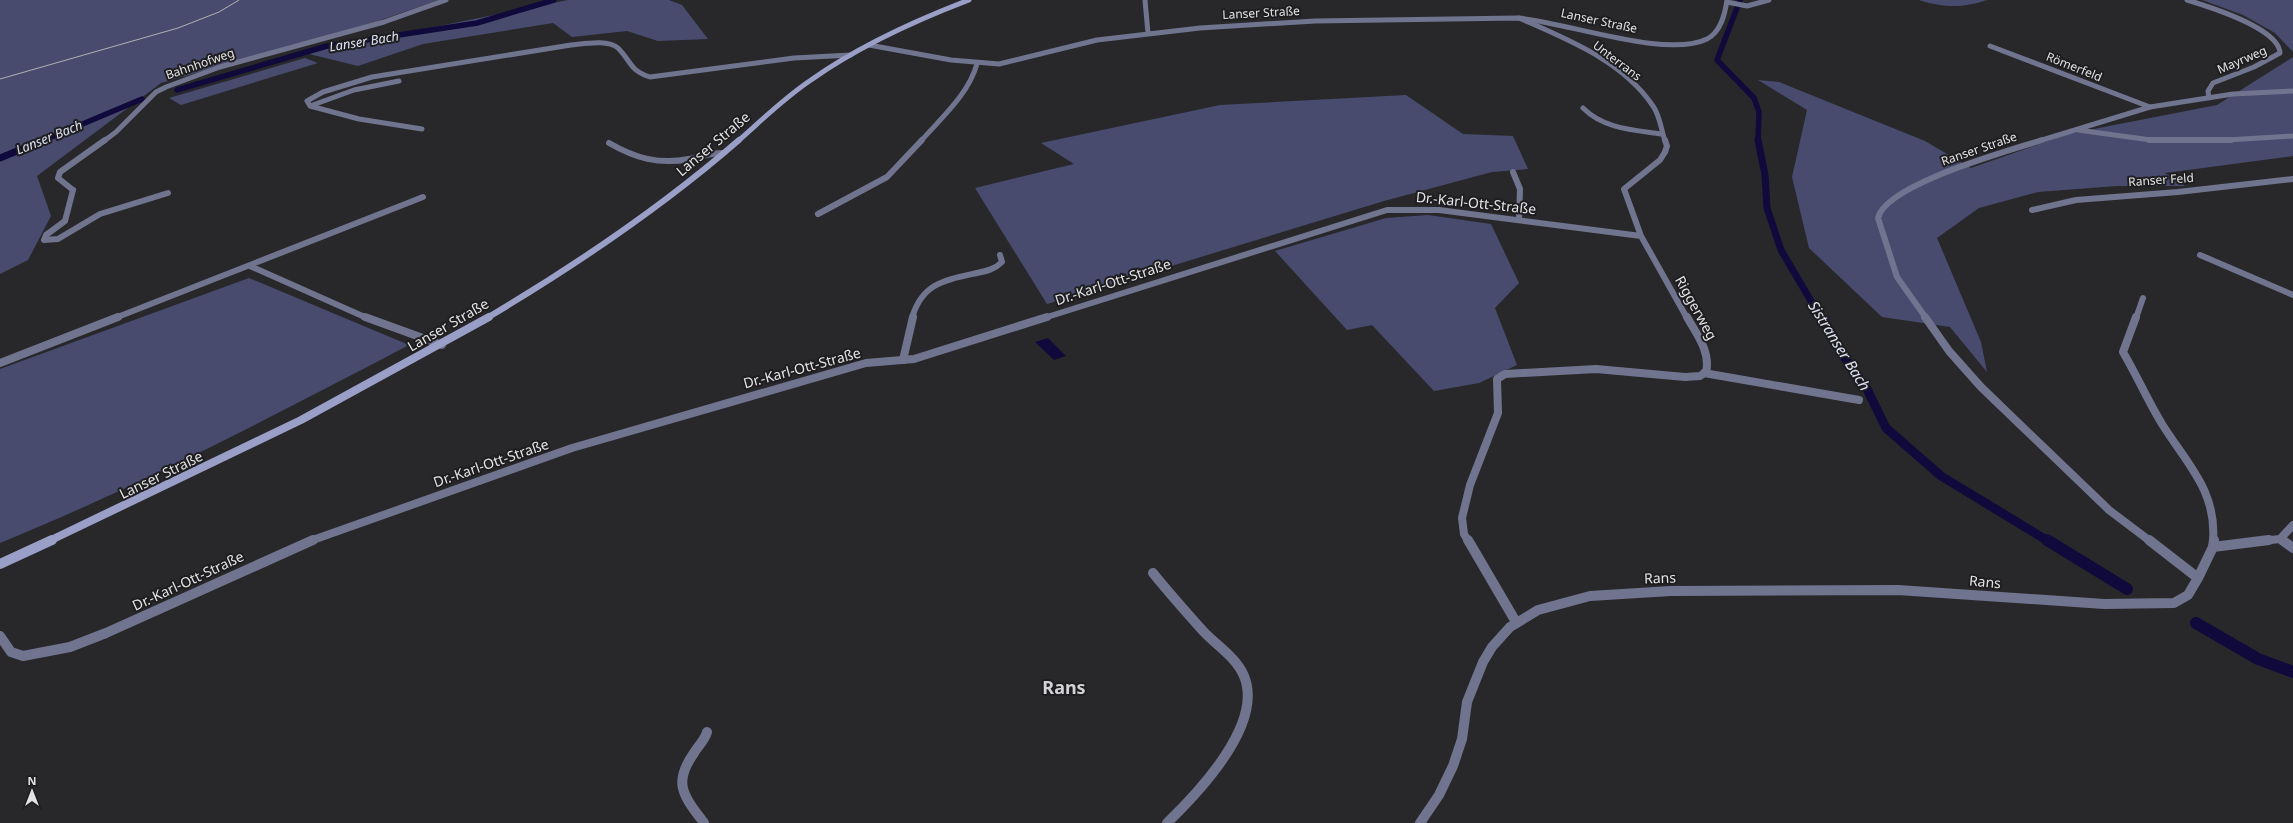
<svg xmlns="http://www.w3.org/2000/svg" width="2293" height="823" font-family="'Noto Sans',sans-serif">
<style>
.green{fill:#484b6e}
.water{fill:#10093b}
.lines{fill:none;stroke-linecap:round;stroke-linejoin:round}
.stream-far3{stroke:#10093b;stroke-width:5.5}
.stream-far2{stroke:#10093b;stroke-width:7}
.stream-far1{stroke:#10093b;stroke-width:9}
.stream{stroke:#10093b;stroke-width:12}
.lane-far3{stroke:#71748e;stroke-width:5}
.lane-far2{stroke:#71748e;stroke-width:6}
.lane-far1{stroke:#71748e;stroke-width:8}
.lane{stroke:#71748e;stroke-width:10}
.street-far3{stroke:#71748e;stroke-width:5}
.street-far2{stroke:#71748e;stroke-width:6}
.street-far1{stroke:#71748e;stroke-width:8}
.street{stroke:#71748e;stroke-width:10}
.secondary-far3{stroke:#9a9fc8;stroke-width:5}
.secondary-far2{stroke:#9a9fc8;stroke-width:6}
.secondary-far1{stroke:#9a9fc8;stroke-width:8}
.secondary{stroke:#9a9fc8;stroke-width:10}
.tram{stroke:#b1b1b3;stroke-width:1}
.labels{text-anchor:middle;stroke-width:4;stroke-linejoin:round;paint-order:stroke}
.far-street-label{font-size:12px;fill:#e3e3e5;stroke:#1e1e21}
.far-water-label{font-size:13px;font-style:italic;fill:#dee1f2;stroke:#1e1e21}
.street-label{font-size:14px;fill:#e3e3e5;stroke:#1e1e21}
.water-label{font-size:15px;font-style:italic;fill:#dee1f2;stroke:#1e1e21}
.near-neighbourhood-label{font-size:18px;font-weight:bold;fill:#d3d3d7;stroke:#1e1e21}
</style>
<rect width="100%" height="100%" fill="#28282b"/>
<path class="green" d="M0,0H439L375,22L161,83L37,176L51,216L28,260L0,274Z
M568,0H669L682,5L708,39L658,41L627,31L572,37L553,23L423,44L358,66L305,53Z
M1919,0H1987C1962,8 1945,8 1919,0Z
M2202,0H2293V52L2275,33L2243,15Z
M2293,57V156L2165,173L2185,186H2117L2038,192L1979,208L1937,238L1981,342L1987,372L1950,327L1882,317L1809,248L1792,177L1807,110L1758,80L1779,82L1925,141L1971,168L2068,134L2217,105Z
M305,58L318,63L181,105L169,98Z
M1406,95L1463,134L1513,136L1528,169L1492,172L1384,201L1047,304L975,188L1074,164L1041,143L1220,105Z
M1428,215L1491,224L1519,283L1495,308L1517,365L1479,383L1434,391L1372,325L1347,330L1275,251L1386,218Z
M249,278L409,345C275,415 140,486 0,543V369Z"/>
<path class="water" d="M1048,338L1066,356L1054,360L1035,342Z"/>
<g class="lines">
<path class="stream-far3" d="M1740,0L1717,60L1754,98L1759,112L1758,141
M177,90L327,46L477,23L554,0
M42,141L142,99"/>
<path class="stream-far2" d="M1758,140L1765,175L1767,208L1781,250L1821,318
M0,158L44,140"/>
<path class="stream-far1" d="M1821,317L1850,366L1867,389L1886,428L1941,476L2048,541"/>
<path class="stream" d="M2047,540L2127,589
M2196,623L2258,659L2293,672"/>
<path class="lane-far3" d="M1727,2L1747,6L1769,0
M1519,18C1567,39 1623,61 1653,106C1660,116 1661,129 1665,141
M1990,46L2150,107
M310,106L354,90L399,81
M1583,108C1604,129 1633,130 1661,134
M422,129L359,119L310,106L307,101L323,92L372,77L571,45C583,44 608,39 618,48C632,62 629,70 650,77L794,58L851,55
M921,141C942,117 968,95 977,64"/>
<path class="lane-far2" d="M1665,140L1667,146L1665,152
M609,143C635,158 659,165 689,159C701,157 711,153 723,153
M1513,172L1520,189L1519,220
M73,190L65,221L46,235L44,240L58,239L100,214L168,193
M818,214L887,177L922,140
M2200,255L2293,295
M250,266L367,318
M115,318L423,197
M912,318C922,283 945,280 977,273C987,271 995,269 1002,262L1000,255
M2136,318L2143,298"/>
<path class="lane-far1" d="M365,317L442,345
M2136,317L2123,352C2137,376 2148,401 2162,424C2187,464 2217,491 2213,541
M903,360L913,317
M0,363L118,317
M1704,373L1859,400
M2280,539L2283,541"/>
<path class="lane" d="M2282,540L2293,548
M2213,547L2214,540
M1153,573C1169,593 1186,612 1203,631C1216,645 1236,657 1244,676C1264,724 1199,792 1167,823
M704,823C684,796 672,784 694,753C698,746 705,740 707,732"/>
<path class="street-far3" d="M1145,0L1148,33
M2187,0C2207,6 2279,28 2280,53L2254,67L2213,83L2208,91L2209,98
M869,45L951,60L999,64L1097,40L1200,28L1315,21L1518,18C1565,22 1666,59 1707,39C1721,32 1725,14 1727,0
M2078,130L2151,140H2227L2293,136
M104,141L116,132L156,92L166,87L220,67L384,22L446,0
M2039,141L2150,107L2233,94L2293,91"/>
<path class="street-far2" d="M2149,140H2231
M1665,152L1660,160L1624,189L1641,236L1687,318
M73,190L58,178L60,172L105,140
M2032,210L2076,200L2178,192L2293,179
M1044,318L1387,210H1439L1641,236
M1926,318L1897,277L1878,218C1886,184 2009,151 2042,140"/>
<path class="street-far1" d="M1925,317L1949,351L1981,387L2109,510L2150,541
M310,541L572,448L866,363L914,359L1047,317
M1468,541L1464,534L1462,518L1470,485L1498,413L1497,379L1505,374L1596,369L1685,377L1700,376L1706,372C1711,352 1696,333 1687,317
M2261,541L2280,539L2293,525"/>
<path class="street" d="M1468,540L1516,622
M2198,578L2213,547L2269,540
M0,636L11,652L23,656L70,647L106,633L313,540
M1420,823L1439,795L1453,766L1462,739L1467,702L1483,662L1492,647L1510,627L1538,610L1590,596L1671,591L1898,590L2104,604L2174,603L2188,595L2198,578L2149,540"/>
<path class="secondary-far3" d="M738,141C762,120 784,98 811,80C859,46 914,21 969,0"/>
<path class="secondary-far2" d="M487,318C576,265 661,208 739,140"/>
<path class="secondary-far1" d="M49,541L301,420L489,317"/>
<path class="secondary" d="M0,564L52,540"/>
<path class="tram" d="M0,79L178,28L219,12L239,0"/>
</g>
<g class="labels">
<g class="far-street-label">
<text transform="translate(1261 13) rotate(-3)" y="4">Lanser Straße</text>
<text transform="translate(1599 21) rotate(12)" y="4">Lanser Straße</text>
<text transform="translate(2242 60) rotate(-23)" y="4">Mayrweg</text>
<text transform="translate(1617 61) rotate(37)" y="4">Unterrans</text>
<text transform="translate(200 64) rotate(-19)" y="4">Bahnhofweg</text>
<text transform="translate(2074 67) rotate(22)" y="4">Römerfeld</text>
<text transform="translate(1979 149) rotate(-19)" y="4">Ranser Straße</text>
<text transform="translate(2161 180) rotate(-4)" y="4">Ranser Feld</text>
</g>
<g class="far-water-label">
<text transform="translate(364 41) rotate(-9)" y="5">Lanser Bach</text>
<text transform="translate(49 137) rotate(-22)" y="5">Lanser Bach</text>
</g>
<g class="street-label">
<text transform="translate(713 144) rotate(-40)" y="5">Lanser Straße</text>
<text transform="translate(1476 203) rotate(6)" y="5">Dr.-Karl-Ott-Straße</text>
<text transform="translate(1113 282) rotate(-18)" y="5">Dr.-Karl-Ott-Straße</text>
<text transform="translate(1696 308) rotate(61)" y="5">Riggerweg</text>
<text transform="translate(448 325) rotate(-30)" y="5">Lanser Straße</text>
<text transform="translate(802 368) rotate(-15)" y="5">Dr.-Karl-Ott-Straße</text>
<text transform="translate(491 463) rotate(-19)" y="5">Dr.-Karl-Ott-Straße</text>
<text transform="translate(161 475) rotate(-26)" y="5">Lanser Straße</text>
<text transform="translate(1660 578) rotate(-2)" y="5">Rans</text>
<text transform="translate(188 581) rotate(-25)" y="5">Dr.-Karl-Ott-Straße</text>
<text transform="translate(1985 582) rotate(5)" y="5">Rans</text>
</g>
<g class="water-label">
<text transform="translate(1839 346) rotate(58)" y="5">Sistranser Bach</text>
</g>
<g class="near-neighbourhood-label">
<text x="1064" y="694">Rans</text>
</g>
</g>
<g transform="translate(32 791)" stroke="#1e1e21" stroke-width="3" paint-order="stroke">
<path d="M0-3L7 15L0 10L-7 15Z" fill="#e3e3e5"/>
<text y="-6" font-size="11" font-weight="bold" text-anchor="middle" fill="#e3e3e5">N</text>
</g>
</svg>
